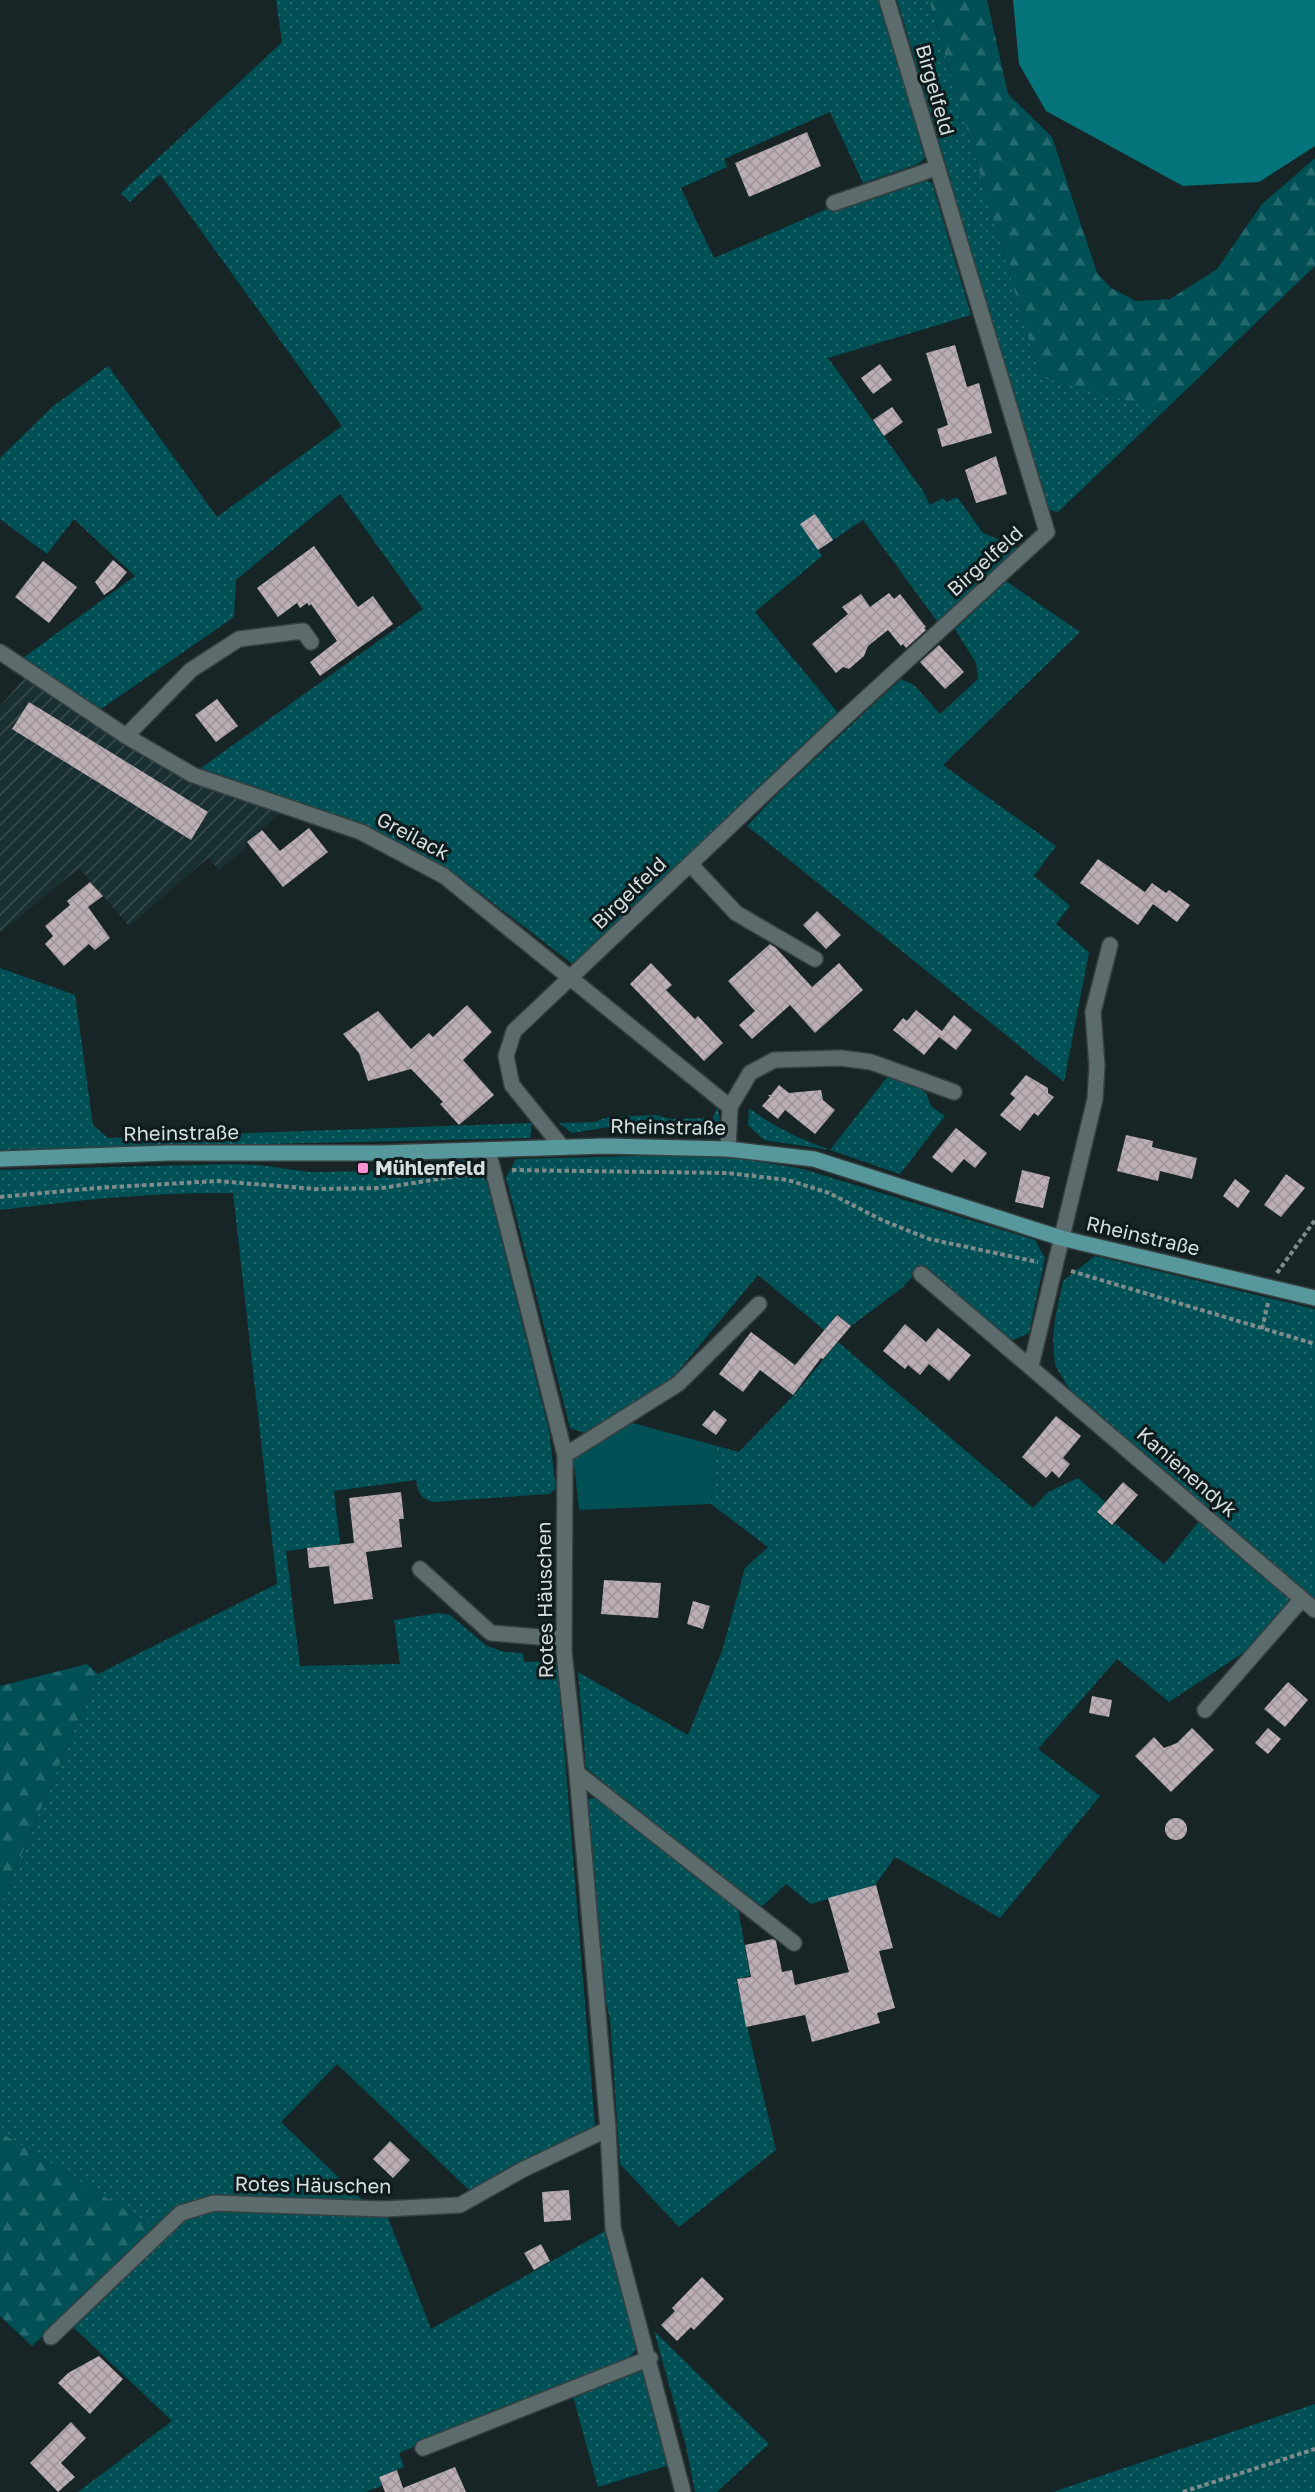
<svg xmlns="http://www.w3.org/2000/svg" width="1315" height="2492" font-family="'Golos Text',sans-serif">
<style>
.industrial{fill:url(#industrial-furrows)}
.green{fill:url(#green-dots)}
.forest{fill:url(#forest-firs)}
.pitch{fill:#005055}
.water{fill:#05747a}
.building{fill:url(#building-cross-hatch)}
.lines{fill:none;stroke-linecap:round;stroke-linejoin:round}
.minor-casing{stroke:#364041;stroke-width:18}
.major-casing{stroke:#364041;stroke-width:18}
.path{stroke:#818b8c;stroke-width:4;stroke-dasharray:4.5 3;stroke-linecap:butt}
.minor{stroke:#5c6b6c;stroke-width:15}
.major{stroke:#57989c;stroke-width:15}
.poi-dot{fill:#f590d1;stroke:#0f1b1c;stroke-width:2}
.labels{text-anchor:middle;stroke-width:6;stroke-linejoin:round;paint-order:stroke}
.street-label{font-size:20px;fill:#d7dfe0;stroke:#0f1b1c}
.poi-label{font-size:20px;font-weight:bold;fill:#d7dfe0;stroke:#0f1b1c;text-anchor:start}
</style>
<defs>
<pattern id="industrial-furrows" width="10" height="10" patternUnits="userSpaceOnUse" patternTransform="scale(1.5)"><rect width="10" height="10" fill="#192f31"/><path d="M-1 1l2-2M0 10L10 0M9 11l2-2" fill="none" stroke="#3a4d4f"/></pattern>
<pattern id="green-dots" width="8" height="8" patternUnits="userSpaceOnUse" patternTransform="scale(1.5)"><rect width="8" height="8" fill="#005055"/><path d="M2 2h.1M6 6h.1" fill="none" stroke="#24696d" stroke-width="1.8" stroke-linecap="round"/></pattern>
<pattern id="forest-firs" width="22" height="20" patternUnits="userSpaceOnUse" patternTransform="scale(1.5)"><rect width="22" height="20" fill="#005055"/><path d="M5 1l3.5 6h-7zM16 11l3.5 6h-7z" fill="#24696d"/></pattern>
<pattern id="building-cross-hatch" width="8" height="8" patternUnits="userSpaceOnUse" patternTransform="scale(1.5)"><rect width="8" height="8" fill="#bbaeb5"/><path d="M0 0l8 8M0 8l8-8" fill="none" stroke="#9c9398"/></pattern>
</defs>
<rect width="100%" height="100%" fill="#182526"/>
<path class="industrial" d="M25,678L135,751L194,783L280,813L247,842L244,850L219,870L208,858L129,926L79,868L0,933V706Z"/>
<path class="green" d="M276,0H879L925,158L918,164L863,183L830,112L724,159L727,167L681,188L714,258L832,207L918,177L932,183L971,315L828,358L923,491L930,505L943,498L946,502L957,497L983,533L1019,548L939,624L863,520L818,550L822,556L755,612L839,714L768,778L728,821L574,965L446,867L362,824L201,768L423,609L340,494L236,580L234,617L101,709L23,658L135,576L74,519L47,554L0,519V458L52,407L108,366L217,517L342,426L160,174L130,202L121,193L282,42Z
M897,0H929L1040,376L1164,411L1058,512L1048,510Z
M1006,581L1080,632L943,765L1056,846L1034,876L1070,906L1056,924L1089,952L1064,1082L747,826L781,790L901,679L914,685L940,714L978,679L976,663L955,629Z
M0,968L75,995L93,1125L108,1138L532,1123L530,1138L0,1150Z
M888,1076L916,1085L926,1093L931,1106L945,1116L900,1174L830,1150L764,1140L748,1125L749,1108C774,1127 800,1139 830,1150Z
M717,1107L722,1128L709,1136L652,1125L609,1127L572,1133L559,1123L595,1122L608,1117L656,1115L670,1119L713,1118Z
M674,1155L738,1158L803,1169L1035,1240L1045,1258L1029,1333L1008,1342L921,1267L902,1288L851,1326L837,1314L824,1330L758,1275L665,1387L584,1433L570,1428L506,1177L516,1159Z
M469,1160L487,1182L549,1431L556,1489L549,1494L433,1502C420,1498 418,1493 416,1480L334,1491L340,1544L286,1551L300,1666L400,1664L394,1620L439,1613L450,1615L487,1646L505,1652L523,1653L524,1662L557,1661L595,2126L588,2131L469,2190L337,2064L281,2122L362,2200L213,2196L186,2203L169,2215L155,2228L0,2132V1905L98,1674L277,1584L233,1193C155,1192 77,1200 0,1210V1170L231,1164L259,1165L309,1172L379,1171L428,1162Z
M1095,1256L1315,1309V1602L1075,1399L1055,1365L1053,1340L1055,1318L1063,1281Z
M838,1342L1033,1508L1048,1492L1078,1478L1105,1502L1097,1513L1112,1526L1115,1523L1164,1564L1201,1519L1295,1600L1249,1649L1169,1702L1117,1659L1038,1749L1100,1796L1000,1918L895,1857L875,1885L811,1904L786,1884L759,1909L586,1768L578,1672L688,1735L722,1651L745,1568L768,1547L711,1504L717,1446L739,1452L793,1396Z
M600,1797L738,1908L750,1976L736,1979L776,2150L679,2227L620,2164L610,2019L606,2002L588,1799Z
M216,2208L387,2215L431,2329L605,2231L637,2348L627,2361L508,2407L399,2453L404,2467L379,2477L382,2486L365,2492H78L172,2421L72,2326L177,2225L195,2214Z
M654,2331L769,2444L717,2492H695L686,2446Z
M644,2369L669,2465L598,2487L573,2396Z
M1315,2404V2492H1053Z"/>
<path class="forest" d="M929,0H987L1008,94L1052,137L1097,273L1111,288L1136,301L1170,299L1217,269L1262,204L1315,158V266L1164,411L1040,377Z
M87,1664L98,1674L0,1905V1686Z
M0,2132L155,2228L32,2346L0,2316Z"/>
<path class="pitch" d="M629,1422L717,1446L711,1504L579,1510L573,1455Z"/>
<path class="water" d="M1013,0H1315V146L1259,182L1183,186L1046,111L1019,64Z"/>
<path class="building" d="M807,132L821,166L749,197L735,163Z
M955,345L967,387L979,383L992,433L942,447L937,429L948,425L926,353Z
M880,364L892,380L873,394L861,378Z
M892,407L903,422L884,436L873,420Z
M996,456L1007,494L976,503L965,470Z
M815,514L833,540L818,550L800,524Z
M314,546L358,607L373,596L393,624L320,676L310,662L337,641L311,604L309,606L307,603L300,608L297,603L278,617L257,588Z
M113,560L127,572L114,588L104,595L95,582Z
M43,561L77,587L49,623L15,597Z
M889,593L894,599L900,594L926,627L924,628L926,630L906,648L903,644L901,646L888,630L868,646L864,656L849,669L843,667L836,673L812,644L848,614L842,607L861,594L870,607Z
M939,645L964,672L945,689L920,662Z
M217,699L238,726L216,742L195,715Z
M29,702L208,812L191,840L12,729Z
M309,828L328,852L283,887L247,842L262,830L280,851Z
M1098,859L1145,892L1152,883L1166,893L1169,890L1190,905L1177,922L1153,904L1138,925L1080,883Z
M90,882L103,896L88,907L110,938L95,950L89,944L64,966L45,944L53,936L45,926L70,905L67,901Z
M817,911L841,935L826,949L803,925Z
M770,944L776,948L812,987L839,963L863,990L815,1033L790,1005L752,1039L739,1025L755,1011L728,981Z
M651,963L672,985L666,990L695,1019L698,1016L723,1043L704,1061L630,984Z
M467,1005L492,1032L463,1060L494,1095L459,1125L440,1104L443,1102L411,1069L368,1081L359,1053L343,1034L378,1011L411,1049L429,1033L433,1037Z
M916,1010L942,1031L954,1015L972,1030L956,1050L939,1037L924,1055L893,1030L903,1018L907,1021Z
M1026,1075L1048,1088V1093L1054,1097L1038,1116L1034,1113L1020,1131L1000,1115L1015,1098L1010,1094Z
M779,1085L789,1093L821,1090L823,1100L835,1110L815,1134L785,1110L778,1119L762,1106L770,1097L768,1095H771Z
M956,1128L987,1153L975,1168L964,1159L952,1173L932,1157Z
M1126,1135L1153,1141L1152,1147L1197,1158L1192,1179L1160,1171L1158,1181L1117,1171Z
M1022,1170L1050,1177L1043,1208L1015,1202Z
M1286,1174L1305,1188L1281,1217L1264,1205Z
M1235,1179L1250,1191L1238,1208L1223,1196Z
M837,1315L851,1326L823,1359L821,1358L793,1395L760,1370L743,1392L719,1374L751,1332L795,1365Z
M905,1324L926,1342L938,1328L971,1355L949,1381L929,1364L920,1375L908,1365L905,1369L883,1351Z
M714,1410L727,1420L716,1435L702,1425Z
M1056,1416L1081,1436L1063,1458L1070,1464L1059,1478L1052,1471L1046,1478L1022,1457Z
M1123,1482L1138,1495L1112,1525L1097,1512Z
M401,1492L404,1519H399L402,1547L366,1552L373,1599L334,1604L329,1566L309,1568L307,1548L354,1543L349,1498Z
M604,1580L661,1583L658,1618L601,1614Z
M693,1601L710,1606L703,1629L687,1624Z
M1288,1682L1308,1700L1285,1727L1264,1709Z
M1092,1696L1112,1700L1109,1717L1089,1713Z
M1192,1728L1214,1750L1171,1792L1135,1756L1154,1737L1164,1748L1177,1743Z
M1268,1728L1281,1739L1268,1754L1255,1743Z
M1165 1829a11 11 0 1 1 22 0a11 11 0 1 1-22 0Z
M876,1885L893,1948L879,1951L895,2008L877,2013L880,2023L812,2042L805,2015L746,2027L737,1979L751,1977L745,1945L773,1939L776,1941L782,1972L792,1970L795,1985L849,1972L828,1898Z
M390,2141L410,2160L393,2178L373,2159Z
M569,2190L571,2220L544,2222L542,2192Z
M541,2244L550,2261L534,2270L524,2253Z
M702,2277L724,2299L694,2330L691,2327L677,2341L661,2325L675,2311L672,2308Z
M99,2356L123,2379L90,2414L58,2383L68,2373Z
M71,2422L86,2438L61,2463L75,2477L58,2492L30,2463Z
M455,2467L466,2492H385L379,2477L397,2470L403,2488Z"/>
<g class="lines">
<defs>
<path id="minor" d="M834,203L936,168
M0,652L126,736L193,775L361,832L444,876L730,1107L728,1149
M126,736L191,670L239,639L303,631L311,642
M690,864L736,913L815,959
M730,1107L750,1073L774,1060L841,1058L871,1062L954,1092
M562,1147L512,1085L506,1056L514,1031L826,735L1047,532L887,0
M488,1150L565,1455L564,1652L577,1773L608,2129L613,2228L683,2492
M921,1274L1315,1610
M1031,1366L1095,1099L1097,1066L1093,1012L1110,945
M565,1455L678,1384L759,1304
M420,1569L491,1633L564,1639
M1205,1710L1302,1599
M577,1773L794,1943
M51,2337L181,2213L214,2203L384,2209L460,2205L522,2170L608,2129
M423,2448L650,2358"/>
<path id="major" d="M0,1159L169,1153H379L606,1146L728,1149L814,1159L1061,1238L1315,1298"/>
</defs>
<use href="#minor" class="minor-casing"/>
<use href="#major" class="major-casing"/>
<path class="path" d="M512,1170L727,1173L788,1180L829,1193L882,1220L929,1239L1038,1262
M0,1197L97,1188L217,1181L316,1189L382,1188L477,1173
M1071,1271L1315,1344
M1277,1273L1315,1220
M1262,1329L1268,1303
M1183,2492L1315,2449"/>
<use href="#minor" class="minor"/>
<use href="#major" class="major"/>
</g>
<rect class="poi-dot" x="357" y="1162" width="12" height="12" rx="3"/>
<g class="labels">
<g class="street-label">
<text transform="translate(935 90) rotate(74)" y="7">Birgelfeld</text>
<text transform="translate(985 561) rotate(-42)" y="7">Birgelfeld</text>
<text transform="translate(413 836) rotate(28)" y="7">Greilack</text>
<text transform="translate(629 893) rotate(-44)" y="7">Birgelfeld</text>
<text transform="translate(668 1127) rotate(1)" y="7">Rheinstraße</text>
<text transform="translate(181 1133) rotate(-1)" y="7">Rheinstraße</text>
<text transform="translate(1143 1236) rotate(13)" y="7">Rheinstraße</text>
<text transform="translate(1187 1472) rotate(41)" y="7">Kanienendyk</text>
<text transform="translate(545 1600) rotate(-91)" y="7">Rotes Häuschen</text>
<text transform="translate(313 2185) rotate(1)" y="7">Rotes Häuschen</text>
</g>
<g class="poi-label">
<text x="375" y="1175">Mühlenfeld</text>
</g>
</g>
</svg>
